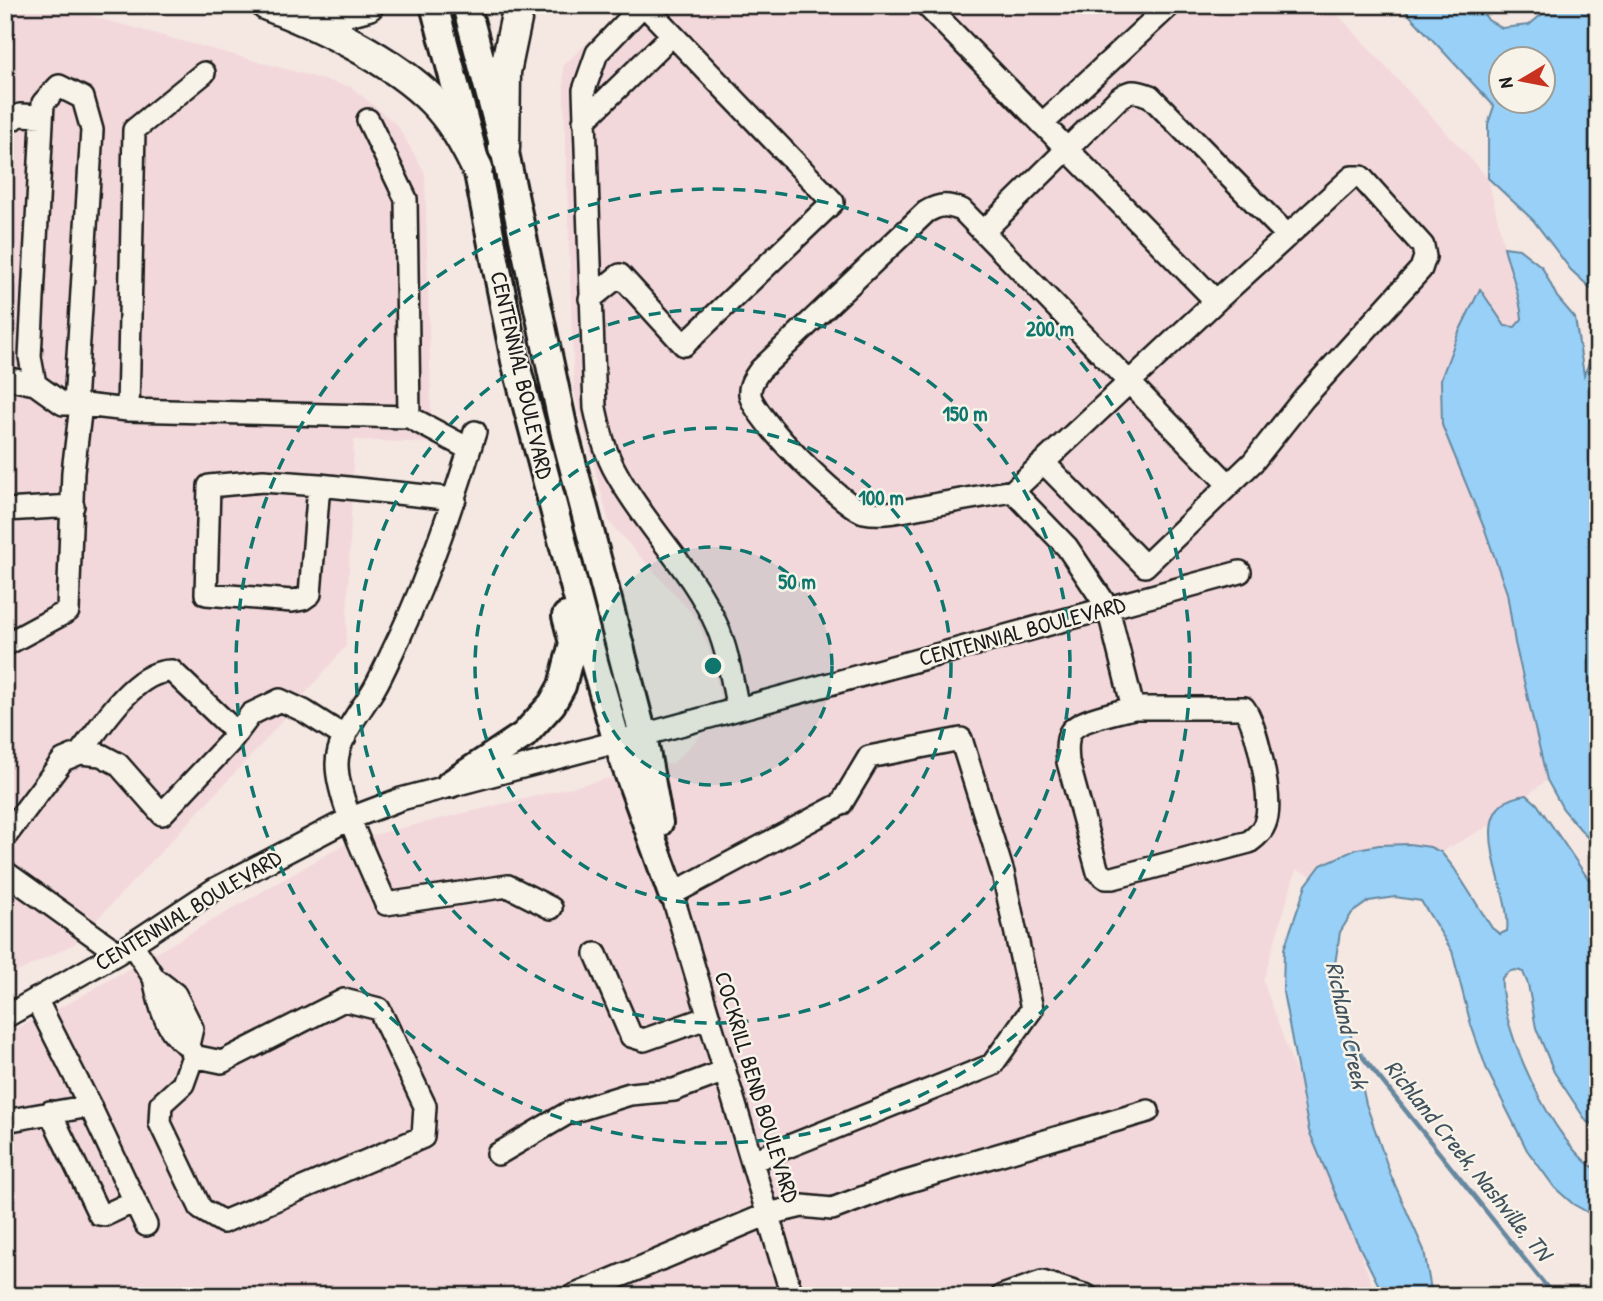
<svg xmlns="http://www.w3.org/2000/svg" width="1603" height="1301" font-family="'Patrick Hand',sans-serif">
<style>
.built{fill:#f3d8db}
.water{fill:#98d0f7;stroke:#66889f;stroke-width:2;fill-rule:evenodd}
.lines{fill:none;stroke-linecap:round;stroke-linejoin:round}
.stream{stroke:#66889f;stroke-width:4.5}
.minor-casing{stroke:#1c1c1c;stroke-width:26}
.major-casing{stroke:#1c1c1c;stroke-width:32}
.highway-casing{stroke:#1c1c1c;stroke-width:35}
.minor{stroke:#f7f3e8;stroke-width:21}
.major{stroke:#f7f3e8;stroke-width:26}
.highway{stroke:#f7f3e8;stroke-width:30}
.ring{fill:none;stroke:#0f766e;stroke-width:3.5;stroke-dasharray:12 9}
.labels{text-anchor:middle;stroke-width:5;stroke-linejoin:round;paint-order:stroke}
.street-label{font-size:23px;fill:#1c1c1c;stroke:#f7f3e8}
.water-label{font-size:24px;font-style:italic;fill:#41525e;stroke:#f7f3e8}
.centre{fill:#0f766e;stroke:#f7f3e8;stroke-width:3.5}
.ring-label{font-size:21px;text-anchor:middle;font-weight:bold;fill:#0f766e;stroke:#f7f3e8;stroke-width:5;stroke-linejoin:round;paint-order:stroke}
</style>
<rect width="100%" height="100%" fill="#f5e7e2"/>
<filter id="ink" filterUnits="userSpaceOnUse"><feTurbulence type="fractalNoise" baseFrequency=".0143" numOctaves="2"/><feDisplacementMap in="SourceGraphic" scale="14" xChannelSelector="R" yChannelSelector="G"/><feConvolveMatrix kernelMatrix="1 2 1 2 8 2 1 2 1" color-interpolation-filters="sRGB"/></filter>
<g filter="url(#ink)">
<path class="built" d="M5,5H50L351,87L397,125L425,173L432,443L354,440L346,646L263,743L74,944L5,978Z
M627,5H1329L1488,178L1511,277L1520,299L1522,319L1515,327L1505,326L1480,289L1458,334L1441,379L1485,530L1507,593L1515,643L1547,780L1527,795L1514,796L1498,806L1492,824L1441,852L1430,847L1410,844L1379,845L1357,849L1335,858L1321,865L1313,876L1296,870L1263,981L1376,1296H5V1034L71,1002L352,840L673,763L709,727L726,722L709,649L696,618L609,522L574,391L563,66Z"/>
<path class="water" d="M1400,5H1478L1488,20L1502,28L1529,25L1553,5H1598V244L1590,258L1598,266V295L1571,270L1533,220L1488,178V124L1494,106ZM1502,60H1544V102H1502Z
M1504,247L1519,249L1542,267L1557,297L1575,318L1584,375L1598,342V512C1591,526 1588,549 1598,563V850L1563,809L1547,780L1515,643L1507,593L1485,530L1442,425L1441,379L1458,334L1480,289L1505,326L1515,327L1522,319C1520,294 1510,271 1504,247Z
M1527,795L1537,804L1598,893V1127L1587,1122L1554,1072L1536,1028L1528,984L1523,972C1514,968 1508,971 1502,978C1498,1024 1555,1149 1598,1170V1218L1573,1204L1555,1188L1527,1150L1487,1070L1471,1025L1452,951L1421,901L1395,897L1369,901L1352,913L1340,932L1335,964L1366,1104L1391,1176L1424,1250L1432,1296H1377L1378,1284L1348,1224L1309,1131L1283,992L1284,949L1306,885L1321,865L1357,849L1379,845L1409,844L1430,847L1441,852L1454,868L1492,928L1500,934L1507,931C1513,891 1456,802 1527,795Z"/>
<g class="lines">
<path class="stream" d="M1349,1040L1554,1296"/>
<defs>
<path id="minor" d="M643,5L597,53L584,90L595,408C600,431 605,454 617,474C646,527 693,570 717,626C728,652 732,681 738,709
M926,5L1216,301L1013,491L1067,547L1108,608L1133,708C1118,712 1076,720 1070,733C1066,742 1067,752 1068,762L1098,872L1106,878H1113L1249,842C1259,835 1265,828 1267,816C1271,793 1257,726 1244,708H1133
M204,73L134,130L128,410L409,417L469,449
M368,120L406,199L409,417
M584,121L672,35
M5,123L20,115L42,116
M1042,124L1170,5
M983,232L1117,100C1129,90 1135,90 1150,96L1288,236
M590,299L620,275L684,345L833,202L644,5
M5,378L35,384
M75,404H63L35,384L30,357L43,103L59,86L83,98L92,130L75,404L128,410
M475,432C453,502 431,570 400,636C391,654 384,672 374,689C361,711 337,738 337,764C337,800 371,868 386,904L508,886L551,908
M1043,462L1145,566L1253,462L1304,398L1421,269L1425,257L1423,246L1361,177H1352L1216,301
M319,485L263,481L209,486L206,594L292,601L303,599L310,594L319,485L455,499
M1013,491C983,496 953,501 923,507C905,510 883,516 864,512C843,507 751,415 750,394C749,385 755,377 760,370L926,212C940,204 947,204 962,210L1229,485
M5,510L73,506
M5,645L68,611L73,472L81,405
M80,753C102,726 134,670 172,671L237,733
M5,837L63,760L80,753L101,755L118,764L162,814L230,742L251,714L280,700L304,711L345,737
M5,872L118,953
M132,944L154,978L175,994L192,1028L188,1045C165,1033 159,1002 154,978
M596,954L631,1036L644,1040L709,1017
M5,1017L118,953L215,889L351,818L401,799L643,735L1240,572
M188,1045L193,1056L183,1084L161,1104L160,1123L201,1209L223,1222L423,1137L425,1106L379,1009L344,1000L222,1062L193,1056
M90,1106L146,1225
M50,1112L99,1214L105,1215L135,1201
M5,1121L90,1106L36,999
M498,1154L568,1113L630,1094L674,1090L725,1071
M752,1161L992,1065L1032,1009L1003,873L961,739L869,757L841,804L672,894L792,1296
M573,1296L768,1214L802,1206L832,1209L899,1184L1148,1111
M1002,1296L1042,1282L1087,1296"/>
<path id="major" d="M434,5L477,168L515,361L595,665L617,742L672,894
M466,5L504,148L565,435L643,735L659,823
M450,784L524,735L552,704L562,686L573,643L566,616"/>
<path id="highway" d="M267,5C320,25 393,60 433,101C452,120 465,144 477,168
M299,15L320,18L368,5
M504,148L505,72L519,5"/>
</defs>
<use href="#minor" class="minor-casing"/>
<use href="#major" class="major-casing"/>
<use href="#highway" class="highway-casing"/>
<use href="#minor" class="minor"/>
<use href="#major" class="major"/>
<use href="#highway" class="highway"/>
</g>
</g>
<circle cx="713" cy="666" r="119" fill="#0f766e" fill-opacity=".12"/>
<g class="ring">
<circle cx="713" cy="666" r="119"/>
<circle cx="713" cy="666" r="238"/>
<circle cx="713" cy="666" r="357"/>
<circle cx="713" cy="666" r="477"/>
</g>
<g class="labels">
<g class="street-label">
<text transform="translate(522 375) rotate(77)" y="8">CENTENNIAL BOULEVARD</text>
<text transform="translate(1022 631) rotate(-15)" y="8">CENTENNIAL BOULEVARD</text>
<text transform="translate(188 910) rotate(-31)" y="8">CENTENNIAL BOULEVARD</text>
<text transform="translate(757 1087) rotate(73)" y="8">COCKRILL BEND BOULEVARD</text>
</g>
<g class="water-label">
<text transform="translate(1347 1025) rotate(78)" y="8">Richland Creek</text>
<text transform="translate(1468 1160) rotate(51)" y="8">Richland Creek, Nashville, TN</text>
</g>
</g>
<circle cx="713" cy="666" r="10" class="centre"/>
<g class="ring-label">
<text x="1050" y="336">200 m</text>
<text x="965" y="421">150 m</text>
<text x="881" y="505">100 m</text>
<text x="797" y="589">50 m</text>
</g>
<rect width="1603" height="1301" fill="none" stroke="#f7f3e8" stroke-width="28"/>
<rect x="14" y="14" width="1575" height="1273" fill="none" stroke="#1c1c1c" stroke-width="2.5" filter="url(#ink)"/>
<g transform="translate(1522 80) rotate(260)"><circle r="33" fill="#f7f3e8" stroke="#9f9d96" stroke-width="2"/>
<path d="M0-5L12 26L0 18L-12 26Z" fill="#c8321e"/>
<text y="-10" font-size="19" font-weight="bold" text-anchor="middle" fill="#1c1c1c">N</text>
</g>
</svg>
